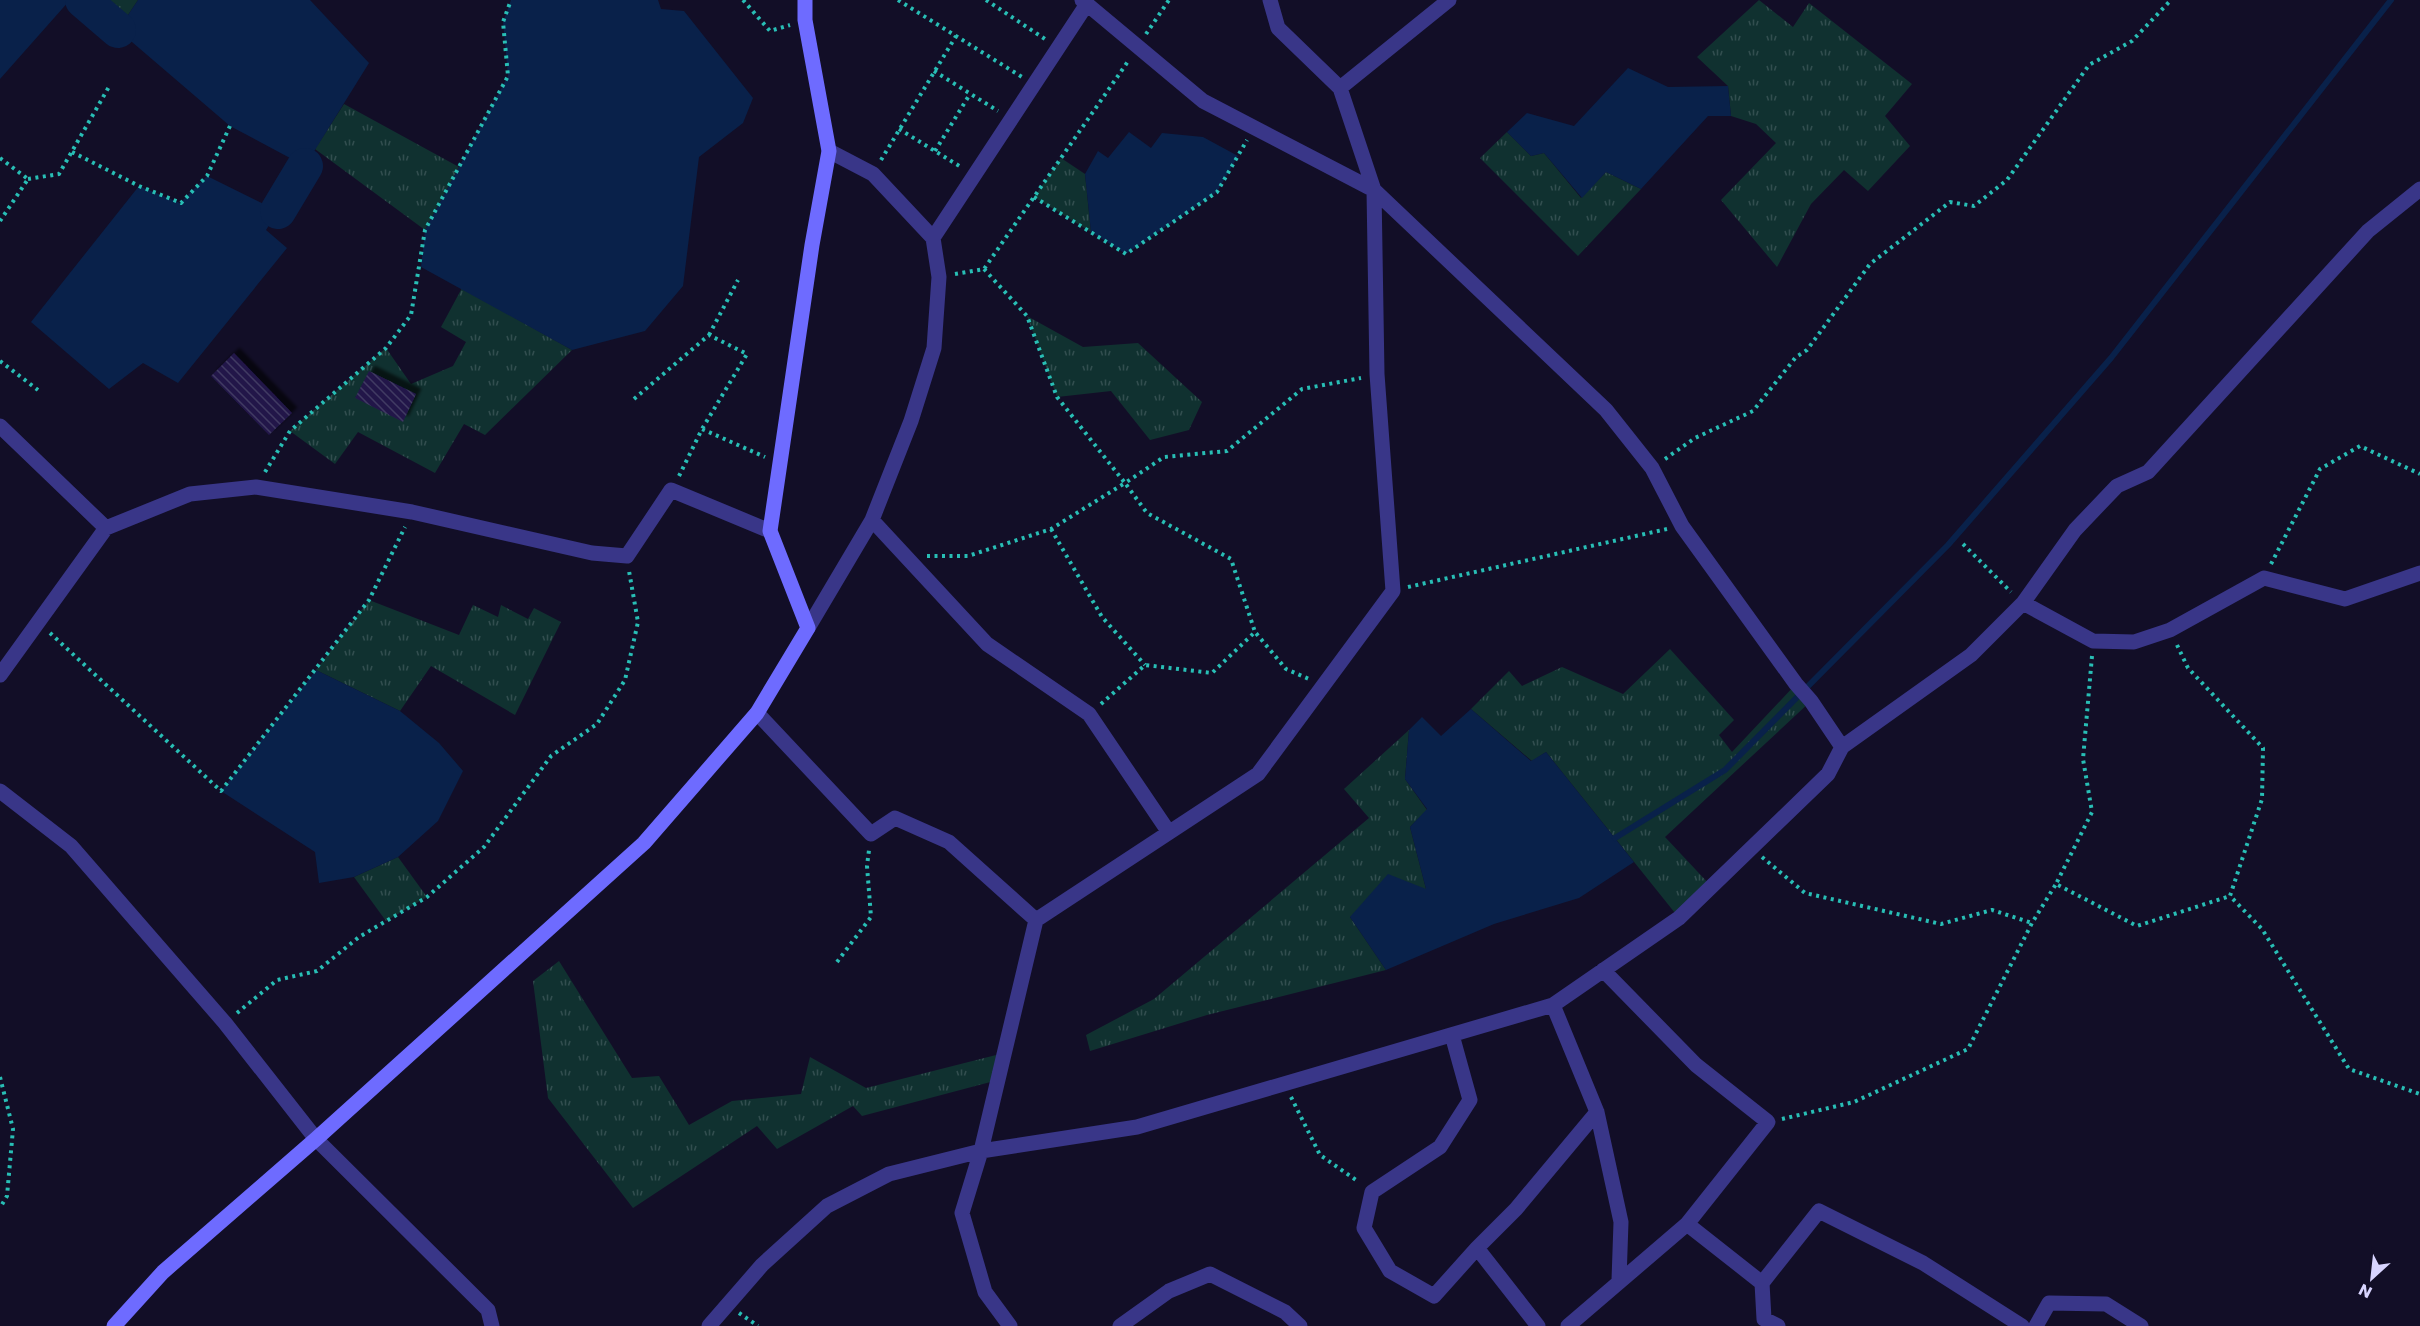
<svg xmlns="http://www.w3.org/2000/svg" width="2420" height="1326" font-family="Poppins,sans-serif">
<style>
.grass{fill:url(#grass-tufts)}
.water{fill:#09214a}
.lines{fill:none;stroke-linecap:round;stroke-linejoin:round}
.stream{stroke:#09214a;stroke-width:6}
.river{stroke:#09214a;stroke-width:36}
.building{fill:url(#building-back-hatch);filter:url(#shadow)}
.path{stroke:#28beb5;stroke-width:4;stroke-dasharray:3 4.5;stroke-linecap:butt}
.minor{stroke:#393688;stroke-width:15}
.secondary{stroke:#6e6bff;stroke-width:15}
</style>
<defs>
<pattern id="grass-tufts" width="24" height="20" patternUnits="userSpaceOnUse" patternTransform="scale(1.5)"><rect width="24" height="20" fill="#103130"/><path d="M3 7l-1-3M5 7V3M7 7l1-3M15 17l-1-3M17 17v-4M19 17l1-3" fill="none" stroke="#324e4f"/></pattern>
<pattern id="building-back-hatch" width="6" height="6" patternUnits="userSpaceOnUse" patternTransform="scale(1.5)"><rect width="6" height="6" fill="#221949"/><path d="M-1 5l2 2M0 0l6 6M5-1l2 2" fill="none" stroke="#413a64"/></pattern>
<filter id="shadow"><feDropShadow dx="5.5" dy="-5.5" stdDeviation="1.5" flood-color="#0009"/></filter>
</defs>
<rect width="100%" height="100%" fill="#120e27"/>
<path class="grass" d="M83,0H138L118,30Z
M1759,0L1793,27L1809,3L1912,84L1885,116L1910,146L1868,191L1844,170L1811,204L1777,267L1721,200L1776,143L1756,124L1731,116L1728,86L1697,57Z
M344,104L459,167L425,230L315,149Z
M1507,132L1531,156L1544,153L1581,198L1606,172L1641,189L1578,256L1480,158Z
M1061,158L1085,174L1091,232L1034,197Z
M462,288L572,350L485,435L464,424L435,473L358,432L335,464L290,431L386,348L411,384L453,366L466,342L441,327Z
M1027,316L1083,347L1138,343L1202,402L1189,430L1150,440L1111,391L1057,397Z
M369,600L459,635L473,605L498,617L501,605L528,619L534,608L561,622L515,715L431,666L400,711L316,670Z
M1670,649L1734,720L1719,735L1732,752L1796,684L1811,701L1665,837L1711,886L1679,918L1546,752L1532,761L1471,709L1509,671L1522,686L1562,667L1623,694Z
M1409,730L1405,779L1427,810L1410,827L1426,889L1350,917L1386,970L1207,1015L1090,1051L1086,1035L1154,999L1369,818L1344,789Z
M398,857L427,897L386,921L354,877Z
M559,961L632,1078L659,1076L689,1125L732,1101L801,1094L810,1057L866,1088L1004,1053L998,1080L862,1116L853,1106L777,1149L757,1126L633,1208L548,1098L533,981Z"/>
<path class="water" d="M0,0H70L0,79Z
M138,0H310L369,63L305,166L230,126L118,30Z
M511,0H658L661,9L684,11L753,98L743,123L699,157L683,286L645,331L572,350L421,267L425,230L508,76L503,22Z
M1628,68L1668,87L1728,86L1731,116H1708L1641,189L1606,172L1582,198L1544,153L1531,156L1507,132L1527,113L1574,126Z
M1129,132L1151,148L1162,133L1203,137L1238,156L1217,192L1126,254L1091,232L1085,174L1098,151L1108,158Z
M207,176L278,211L266,230L287,248L178,383L143,363L109,389L31,322L139,186L180,203Z
M316,670L400,711L439,743L463,771L438,821L398,857L354,877L319,883L315,852L221,791Z
M1471,709L1531,761L1546,752L1634,862L1579,898L1494,924L1386,970L1350,917L1388,874L1426,889L1410,827L1427,809L1405,779L1409,730L1422,717L1441,736Z"/>
<g class="lines">
<path class="stream" d="M1615,838L1725,770L1948,545L2111,358L2391,0"/>
<path class="river" d="M83,0L118,30
M278,211L305,166"/>
</g>
<path class="building" d="M234,353L292,413L269,435L211,376Z
M369,371L416,394L403,422L355,398Z"/>
<g class="lines">
<path class="path" d="M743,0L770,31L790,25
M898,0L1022,77
M986,0L1045,39
M1146,34L1169,0
M934,71L998,111
M899,129L961,167
M935,151L970,94
M72,152L139,186L181,203L207,176L230,126
M0,158L28,179L0,221
M881,160L956,36
M28,179L59,174L110,85
M1034,197L1126,254L1217,192L1247,140
M984,269L1027,316L1057,397L1125,483L1164,457L1227,451L1302,389L1361,378
M955,274L984,269L1129,60
M709,335L738,280
M0,361L38,390
M634,399L709,335L747,354L702,429
M1665,459L1695,438L1753,411L1796,357L1807,350L1870,264L1950,202L1974,206L2007,180L2089,65L2132,41L2171,0
M265,472L290,431L386,348L411,315L425,230L508,76L503,22L511,0
M679,476L702,429L765,457
M1051,529L1102,617L1145,665
M1963,544L2011,592
M927,556H968L1051,529L1125,483L1147,513L1231,559L1255,632
M2271,564L2320,469L2360,446L2420,474
M1408,587L1667,529
M50,633L221,791L369,600L405,527
M2177,645L2188,668L2263,748L2262,799L2230,896L2262,929L2349,1069L2420,1094
M2092,656L2083,759L2092,812L2056,884L2137,926L2230,896
M1101,704L1145,665L1212,673L1255,632L1286,669L1309,679
M1762,857L1805,893L1941,924L1992,910L2032,923
M837,962L871,917L867,866L869,850
M237,1013L277,980L317,971L359,937L427,897L484,847L551,756L597,724L625,680L638,622L629,571
M0,1077L13,1129L7,1196L0,1208
M1291,1097L1320,1155L1359,1182
M1782,1119L1854,1102L1968,1049L2032,923L2056,884
M739,1313L758,1326"/>
<path class="minor" d="M1082,0L1203,101L1374,190L1606,410L1652,468L1682,526L1796,684L1811,701L1842,747
M1340,88L1449,0
M933,238L1087,4
M0,426L106,528
M872,520L987,644L1089,714L1168,831
M2023,603L2093,641L2134,642L2170,630L2264,578L2345,599L2420,573
M808,628L872,520L911,421L934,348L939,277L933,238L873,174L829,151
M0,675L106,528L190,494L256,487L412,512L592,553L627,556L671,490L770,531
M757,713L871,834L895,818L949,842L1036,920
M0,791L71,846L225,1023L316,1139L488,1310L492,1326
M1553,1005L1597,1112L1621,1222L1619,1280
M1452,1035L1470,1100L1440,1147L1372,1192L1364,1228L1390,1271L1434,1296L1477,1248L1538,1326
M1687,1224L1762,1283L1819,1211L1923,1263L2022,1326
M1477,1248L1516,1209L1597,1112
M1762,1283L1764,1319L1778,1326
M709,1326L762,1265L827,1206L889,1174L981,1151L1137,1127L1553,1005L1679,918L1828,774L1842,747L1971,655L2023,603L2075,530L2117,486L2148,472L2368,231L2420,189
M1010,1326L985,1292L962,1213L981,1151L1036,920L1258,774L1393,591L1377,374L1374,190L1340,88L1278,28L1270,0
M1120,1326L1169,1291L1210,1274L1285,1312L1300,1326
M1568,1326L1687,1224L1768,1122L1696,1065L1603,970
M2036,1326L2049,1303L2106,1304L2141,1326"/>
<path class="secondary" d="M114,1326L163,1272L316,1139L644,843L757,713L808,628L770,531L812,245L829,151L805,20V0"/>
</g>
<g transform="translate(2372 1278) rotate(207)" stroke="#120e27" stroke-width="4.5" paint-order="stroke">
<path d="M0-4.5L10 22L0 15L-10 22Z" fill="#d8d4ff"/>
<text y="-9" font-size="16" font-weight="bold" text-anchor="middle" fill="#d8d4ff">N</text>
</g>
</svg>
